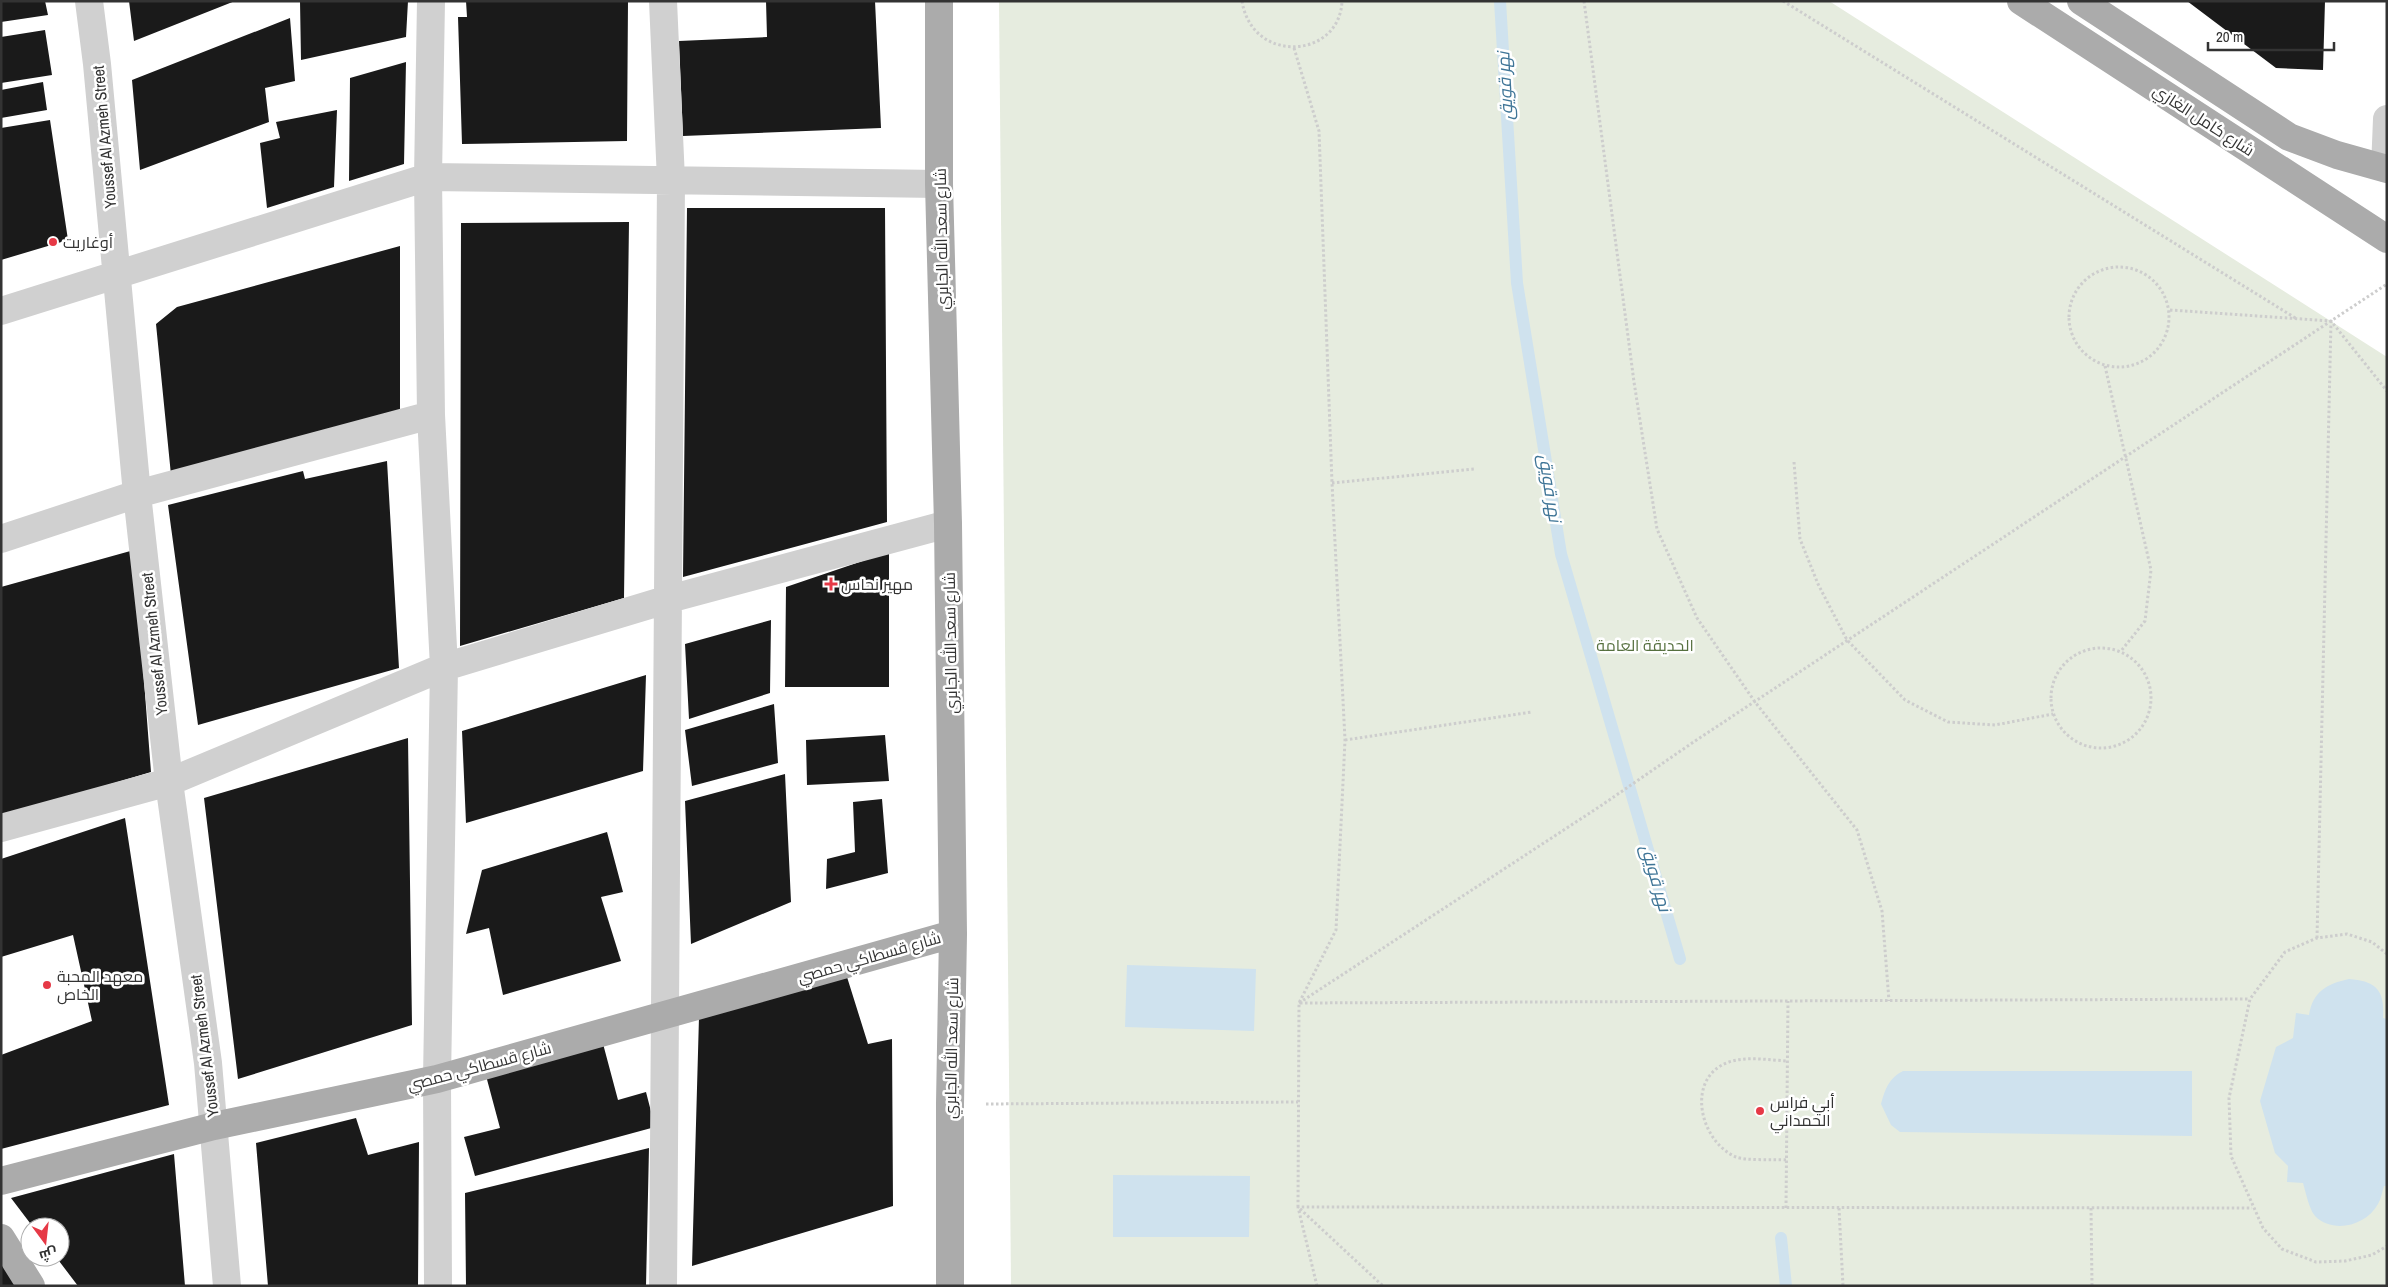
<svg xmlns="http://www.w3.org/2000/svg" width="2388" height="1287" font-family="'Archivo Narrow',Cairo,sans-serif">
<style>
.green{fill:#e6ecdf}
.water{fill:#cfe2ee}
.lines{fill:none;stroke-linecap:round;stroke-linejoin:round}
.stream{stroke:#cfe2ee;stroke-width:12}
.building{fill:#1a1a1a}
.path{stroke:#cdcdcd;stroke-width:3;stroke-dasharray:2.5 2.5;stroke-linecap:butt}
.minor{stroke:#d0d0d0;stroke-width:28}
.major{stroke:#ababab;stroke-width:28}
.poi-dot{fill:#e63946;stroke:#fff;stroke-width:2}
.labels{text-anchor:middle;stroke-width:5;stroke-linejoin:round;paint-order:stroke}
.street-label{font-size:16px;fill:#333;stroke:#fff}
.poi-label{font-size:16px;fill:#333;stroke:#fff;text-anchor:start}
.park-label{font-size:16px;fill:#56703f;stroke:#fff}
.water-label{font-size:18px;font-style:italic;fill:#3f7597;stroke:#fff}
</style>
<rect width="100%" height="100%" fill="#fff"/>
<path class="green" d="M999,1H1829L2387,357V1286H1011Z"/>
<path class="water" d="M1127,965L1256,969L1254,1031L1125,1027Z
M2349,979C2376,981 2385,990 2383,1018L2387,1019V1186H2384C2382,1192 2381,1199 2378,1204C2366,1226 2333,1234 2315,1216C2309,1209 2306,1193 2303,1183L2287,1182L2288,1166L2275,1153L2260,1101L2276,1047L2293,1038L2296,1013L2309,1015C2313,991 2327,984 2349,979Z
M1903,1071H2192V1136L1900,1132L1891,1125L1881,1104C1885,1089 1889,1078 1903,1071Z
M1113,1175L1250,1176L1249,1237H1113Z"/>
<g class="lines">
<path class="stream" d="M1500,1L1517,283L1561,554L1680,959
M1781,1238L1786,1286"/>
</g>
<path class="building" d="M1,1H45L48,15L1,22Z
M129,1H235L134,41Z
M300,1H408L406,37L301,60Z
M466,1H628L627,141L462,144L458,17H467Z
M766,1H875L881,128L683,136L679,41L767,37Z
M2187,1H2325L2323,70L2276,68Z
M290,18L295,81L265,88L269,122L140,170L132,80Z
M45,30L52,75L1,83V37Z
M406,62L404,164L349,181L350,78Z
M43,82L47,110L1,118V90Z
M337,110L334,187L267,208L260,143L280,138L276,122Z
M50,120L68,240L1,260V128Z
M687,208H885L887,522L683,577Z
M629,222L624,598L460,646L461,223Z
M400,246V412L171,475L156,324L177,307Z
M387,461L399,668L198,725L168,505L303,471L305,479Z
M134,550L151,772L1,817V587Z
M889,552V687H785L786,587Z
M771,620L770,693L689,719L685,644Z
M646,675L643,771L466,823L462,731Z
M774,704L778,763L692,786L685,730Z
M885,735L889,781L807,785L806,740Z
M408,738L412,1025L238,1079L204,798Z
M785,774L791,902L691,944L685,801Z
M882,799L888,873L826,889L827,859L855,852L853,802Z
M125,818L169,1105L1,1149V1055L92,1021L73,935L1,957V859Z
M607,832L623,892L601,897L621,961L503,995L489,928L466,934L482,870Z
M847,977L868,1044L892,1039L893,1206L692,1266L699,1017Z
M602,1040L618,1100L646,1092L655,1127L475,1176L464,1137L500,1128L485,1072Z
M356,1118L368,1155L419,1142L418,1286H268L256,1143Z
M649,1148L646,1286H466L465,1193Z
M174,1154L185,1286H78L56,1257H60V1227H33L11,1198Z
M1,1259L18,1286H1Z"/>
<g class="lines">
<path class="path" d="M1242,1C1252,65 1340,59 1342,1
M1584,1L1634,382L1657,529L1697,618L1755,702L1857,830L1882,911L1889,1001
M1783,1L2297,319
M1294,48L1319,131L1332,483L1345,740L1336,930L1299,1003L1298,1207L1383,1286
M2069 317a50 50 0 1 1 100 0a50 50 0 1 1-100 0Z
M2170,310L2331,321L2387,391
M2105,366L2151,570L2145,621L2121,651
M1794,462L1800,539L1818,584L1847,640L1905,700L1948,722L1995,725L2053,714
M1332,483L1475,469
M2051 698a50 50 0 1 1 100 0a50 50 0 1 1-100 0Z
M1345,740L1532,712
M2317,938L2331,321
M2387,954L2372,942L2347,934L2317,938L2285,952L2250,999L2229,1098L2231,1156L2263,1228L2282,1249L2316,1262L2345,1261L2372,1255L2387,1246
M1299,1003L1602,805L1695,741L2387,284
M1300,1003L2250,999
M986,1104L1298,1102
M1786,1160C1773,1159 1747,1161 1736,1157C1699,1141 1685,1077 1729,1062C1747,1056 1769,1060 1787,1061
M1786,1208L1788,1001
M1839,1208L1843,1286
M2091,1208L2092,1286
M1317,1286L1298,1207L2252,1208"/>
<path class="minor" d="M89,1L97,64L137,494L169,782L208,1063L227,1286
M431,1L428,177L431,415L444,667L437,1079L438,1286
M2385,168L2387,119
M1,311L428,177L939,184
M1,539L137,494L431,415
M1,828L169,782L444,667L669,599L948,524
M663,1286L671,180L663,1"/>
<path class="major" d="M939,1V184L948,524L953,934L950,1104V1286
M2021,1L2387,239
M2081,1L2289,137L2337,155L2387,169
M1,1181L214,1126L437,1079L953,934
M1,1238L31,1286"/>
</g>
<g class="poi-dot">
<circle cx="53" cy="242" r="5"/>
<path d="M828.5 576.5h5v5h5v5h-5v5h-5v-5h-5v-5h5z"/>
<circle cx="47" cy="985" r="5"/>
<circle cx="1760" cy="1111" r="5"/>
</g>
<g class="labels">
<g class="street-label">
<text transform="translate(2204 120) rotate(33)" y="6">شارع كامل الغازي</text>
<text transform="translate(104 137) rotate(-95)" y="6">Youssef Al Azmeh Street</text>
<text transform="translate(941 239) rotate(-91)" y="6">شارع سعد الله الجابري</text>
<text transform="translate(950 643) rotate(-91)" y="6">شارع سعد الله الجابري</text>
<text transform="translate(154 644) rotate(-96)" y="6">Youssef Al Azmeh Street</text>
<text transform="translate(869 957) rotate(-16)" y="6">شارع قسطاكي حمصي</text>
<text transform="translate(204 1046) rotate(-97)" y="6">Youssef Al Azmeh Street</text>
<text transform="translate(951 1048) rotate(-89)" y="6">شارع سعد الله الجابري</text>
<text transform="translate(479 1066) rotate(-15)" y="6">شارع قسطاكي حمصي</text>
</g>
<g class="poi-label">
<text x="63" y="248">أوغاريت</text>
<text x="841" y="590">مهير نحاس</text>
<text x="57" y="982">معهد المحبة<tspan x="57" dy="18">الخاص</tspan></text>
<text x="1770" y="1108">أبي فراس<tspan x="1770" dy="18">الحمداني</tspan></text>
</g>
<g class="park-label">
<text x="1645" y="651">الحديقة العامة</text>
</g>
<g class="water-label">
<text transform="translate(1505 86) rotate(-93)" y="6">نهر قويق</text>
<text transform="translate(1550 488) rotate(81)" y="6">نهر قويق</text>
<text transform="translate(1656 878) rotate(74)" y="6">نهر قويق</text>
</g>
</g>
<rect width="2388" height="1287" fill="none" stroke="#333333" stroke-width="5"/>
<g transform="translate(45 1242) rotate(165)"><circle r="24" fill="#ffffff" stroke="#adadad"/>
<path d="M0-4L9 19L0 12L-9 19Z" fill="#e63946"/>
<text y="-8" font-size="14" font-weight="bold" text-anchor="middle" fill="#333333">ش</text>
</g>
<path d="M2208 42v8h126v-8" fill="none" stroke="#333333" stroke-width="2.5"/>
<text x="2216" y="42" font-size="15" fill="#333333" stroke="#ffffff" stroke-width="4" paint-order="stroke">20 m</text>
</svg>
